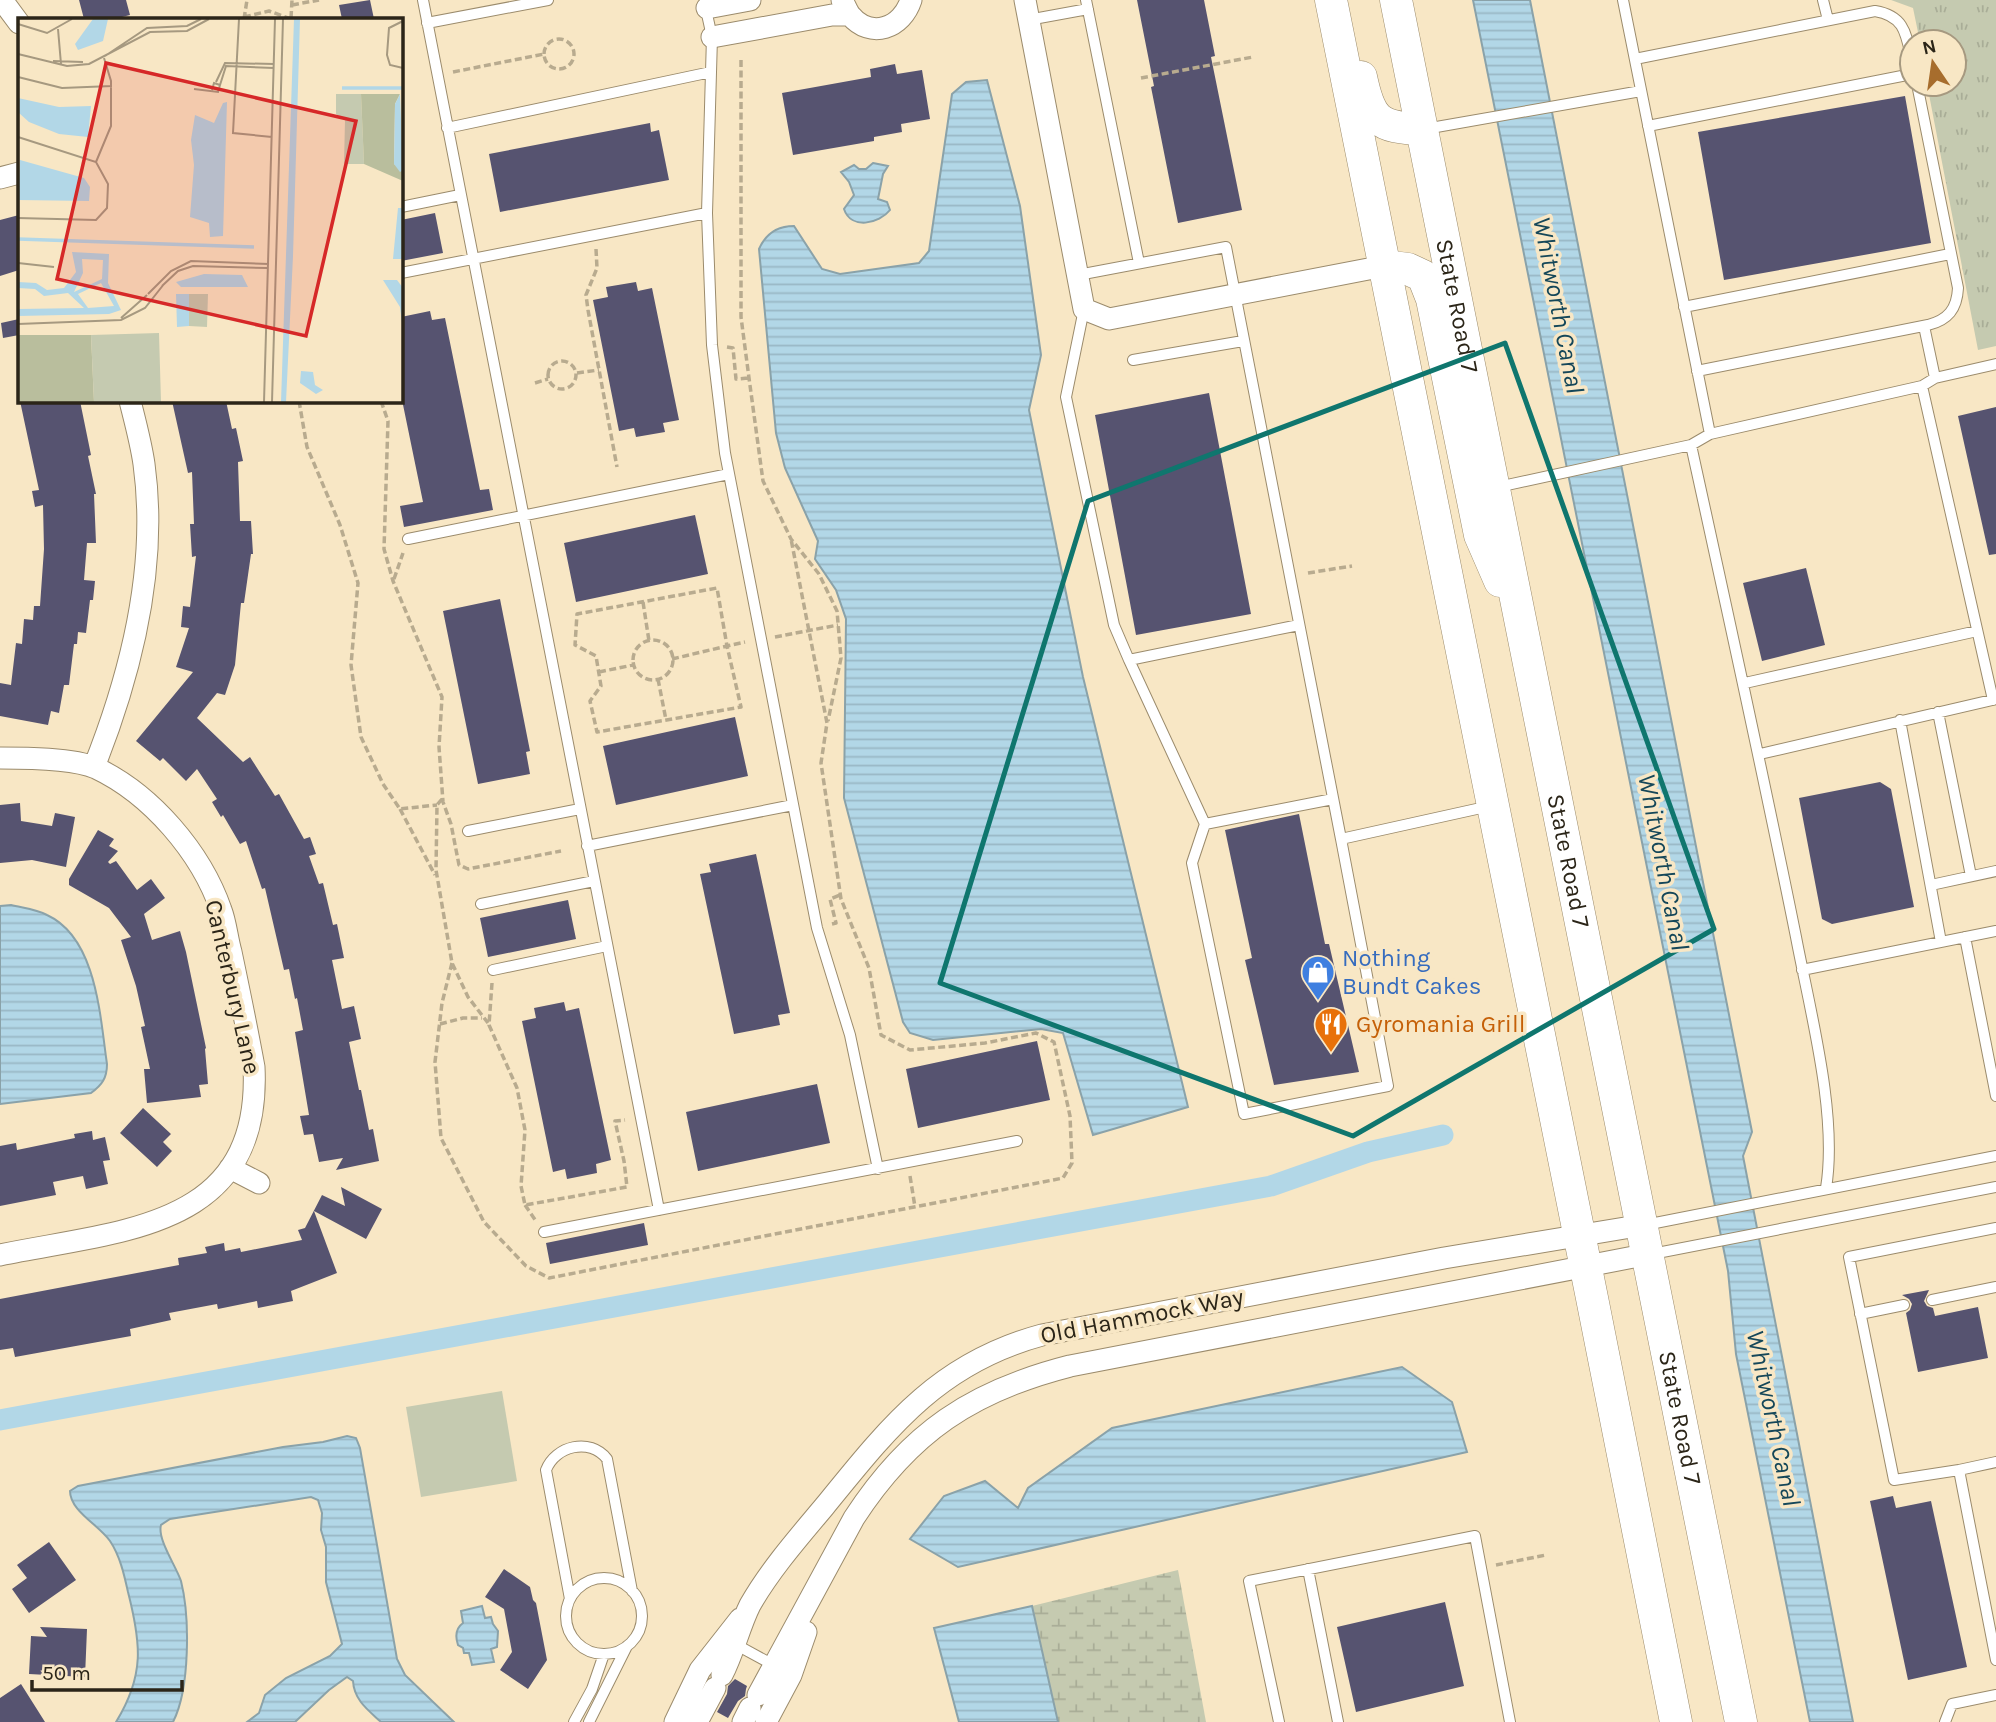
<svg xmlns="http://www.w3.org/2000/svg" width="1996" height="1722" font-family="Karla,sans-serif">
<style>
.grass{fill:url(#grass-tufts)}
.wetland{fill:url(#wetland-marsh)}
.green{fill:#c5cab0}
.water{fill:url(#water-rules);stroke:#8aa2a9;stroke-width:2}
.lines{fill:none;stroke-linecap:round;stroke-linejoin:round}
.canal{stroke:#b2d7e7;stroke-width:21}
.building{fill:#565370}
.lane-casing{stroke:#9b8b6c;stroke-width:12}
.street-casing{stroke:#9b8b6c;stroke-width:23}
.primary-casing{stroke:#9b8b6c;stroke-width:33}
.path{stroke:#b8ab8f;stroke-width:3.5;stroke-dasharray:7 3.5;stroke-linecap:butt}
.lane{stroke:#fff;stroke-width:10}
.street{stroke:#fff;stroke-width:21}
.primary{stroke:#fff;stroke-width:32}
.marked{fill:none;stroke:#0f766e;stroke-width:5;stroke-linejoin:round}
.labels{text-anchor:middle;stroke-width:7;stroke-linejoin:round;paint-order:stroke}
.street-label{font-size:24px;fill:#2b2518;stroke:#f8e7c5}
.shop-label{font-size:24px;fill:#366cbe;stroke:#f8e7c5;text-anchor:start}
.food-label{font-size:24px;fill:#c56008;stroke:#f8e7c5;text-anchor:start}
.water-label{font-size:26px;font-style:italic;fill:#154759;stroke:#f8e7c5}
.inset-river{fill:none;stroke:#b2d7e7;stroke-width:3.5}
.inset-road{fill:none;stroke:#a69980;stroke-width:2}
.view{fill:#d62828;fill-opacity:0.15;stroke:#d62828;stroke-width:3.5}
.inset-edge{fill:none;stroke:#2b2518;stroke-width:3.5}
</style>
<defs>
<pattern id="grass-tufts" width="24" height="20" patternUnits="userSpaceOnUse" patternTransform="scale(1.75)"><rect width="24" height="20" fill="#c5cab0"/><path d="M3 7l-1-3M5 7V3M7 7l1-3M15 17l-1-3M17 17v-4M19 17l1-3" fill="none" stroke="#a9ad97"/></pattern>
<pattern id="wetland-marsh" width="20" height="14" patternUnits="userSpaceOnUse" patternTransform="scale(1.75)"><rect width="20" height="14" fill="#c5cab0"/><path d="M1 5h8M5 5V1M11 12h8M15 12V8" fill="none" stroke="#a9ad97"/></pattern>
<pattern id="water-rules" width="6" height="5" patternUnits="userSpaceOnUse" patternTransform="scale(1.75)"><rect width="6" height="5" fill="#b2d7e7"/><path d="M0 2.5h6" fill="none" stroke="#99b8c5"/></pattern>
</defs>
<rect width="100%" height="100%" fill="#f8e7c5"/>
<path class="grass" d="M1891,0H1996V346L1978,350L1927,84H1954V42H1920L1913,8Z"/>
<path class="wetland" d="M1178,1570L1206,1722H1058L1032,1606Z"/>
<path class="green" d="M502,1391L517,1481L421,1497L406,1407Z"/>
<path class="water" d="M1473,0H1530L1752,1132L1743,1156L1853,1722H1810L1736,1354L1728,1271Z
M987,80L1020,206L1041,355L1029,410L1083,677L1188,1107L1093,1135L1063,1033L1041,1029L933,1040L910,1033L903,1022L844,798L846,619L836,590L815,559L818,541L785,468L776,433L759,249C766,233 777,226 794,226L822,269L840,274L919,263L929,251L952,94L966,82Z
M873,163L888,166L883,174L878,199L887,202L890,210C879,224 851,230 844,209L854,195L849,182L841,172L854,165L859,169H866Z
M11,905C23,908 36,909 47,915C97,938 100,1017 107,1064C107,1078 102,1085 91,1093L0,1104V906Z
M1402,1367L1452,1402L1467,1452L958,1567L910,1539L944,1496L985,1481L1018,1508L1028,1488L1112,1428Z
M347,1436L356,1438L360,1448L397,1659L405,1675L454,1722H381C368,1710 354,1700 353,1681L347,1677L329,1690L295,1722H247L259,1713L265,1695L286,1678L330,1656L342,1644L326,1582V1547L321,1530L322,1513L318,1500L311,1497L170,1519L161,1525C157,1539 176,1566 181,1581C190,1617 190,1689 173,1722H116C145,1675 141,1643 128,1592C124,1574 120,1556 110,1541C99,1525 70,1511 70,1491L78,1486L283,1447L323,1442Z
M482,1606L485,1618L491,1617L493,1624L498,1631L497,1647L491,1649L494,1662L472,1665L469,1653H464L463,1648L458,1645C455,1636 456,1628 463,1623L461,1611Z
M1032,1606L1058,1722H959L934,1628Z"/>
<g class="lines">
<path class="canal" d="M0,1420L1271,1186L1368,1152L1443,1135"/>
</g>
<path class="building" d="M79,0H126L130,15L114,19H84Z
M370,0L374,19H342L339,5Z
M1137,0H1204L1215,56L1211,57L1242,210L1178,223L1151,87L1154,86Z
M895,64L897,74L922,70L930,119L901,124L902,132L874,137V141L793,155L782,93L871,77L870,69Z
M1905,96L1931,243L1724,280L1698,132Z
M650,123L651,132L659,130L669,180L500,212L489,154Z
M435,213L443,253L401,261V220Z
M19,215V270L0,276V220Z
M636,282L638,291L652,288L679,420L663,423L665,432L636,437L634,428L619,431L593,300L608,297L606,287Z
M430,311L432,320L445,318L480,490L489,489L493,510L404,527L400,506L423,502L401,395V317Z
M19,319V335L3,338L1,323Z
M1209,393L1251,614L1136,635L1095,415Z
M20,401H80L91,455L88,456L96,494H94L96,543H87L84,580L95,581L93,600H90L86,633L78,632L77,644H74L69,685H64L59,713L51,711L48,725L0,716V683L11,685L16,643L22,644L24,619L33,620L34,606H40L44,549L43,505L35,507L32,491L39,490Z
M172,401H226L232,429L236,428L243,461L238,462L240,521H251L253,554H251L244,603H241L235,665L225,695L217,693L197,718L243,762L250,757L275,796L279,794L304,839L310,837L316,854L309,856L319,884L323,883L333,925L337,924L344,958L332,960L342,1009L354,1006L361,1039L349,1042L359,1090H361L369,1130L373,1129L379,1161L336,1170L343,1158L319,1162L313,1134L304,1135L300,1116L309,1115L295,1032L303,1030L297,998L295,999L289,969L284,970L265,888L262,889L246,841L240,844L223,815L221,817L212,802L217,799L197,769L186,781L163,758L160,761L136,741L193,672L176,667L189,628L181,627L183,606L190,607L196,556L192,557L190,524H194L192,472L188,473Z
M1996,407V554L1989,555L1958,416Z
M695,515L708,574L576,602L564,543Z
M1806,568L1825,645L1762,661L1743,583Z
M500,599L530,751L526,752L530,774L478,784L443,611Z
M735,717L748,776L616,805L603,746Z
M1880,782L1891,789L1914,907L1832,924L1822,919L1799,798Z
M20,803L21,821L52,826L55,813L75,817L66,867L32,860L0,863V805Z
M1299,814L1325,944H1329L1359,1072L1274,1085L1245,960L1252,958L1225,830Z
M98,830L114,839L109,846L118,851L108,862L110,864L116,861L137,890L151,879L165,898L144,914L152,940L180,931L186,952L206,1048L205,1049L208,1084L199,1085L201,1097L147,1103L144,1069H150L141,1027L145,1026L136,986L121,940L131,937L109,908L69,885V879Z
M756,854L790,1013L778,1015L780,1025L734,1034L700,874L711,872L709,864Z
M568,900L576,939L488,957L480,918Z
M564,1002L566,1011L579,1008L611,1160L596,1164L597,1173L567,1179L565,1169L553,1172L522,1021L536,1018L534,1008Z
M1037,1041L1050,1100L918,1128L906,1069Z
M817,1084L830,1143L698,1171L686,1112Z
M143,1108L171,1134L163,1142L172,1151L157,1167L120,1133Z
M92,1131L93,1140L105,1137L110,1160L103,1161L108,1184L86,1189L83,1176L53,1182L56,1195L0,1206V1146L16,1143L17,1150L75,1138L74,1134Z
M341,1187L382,1209L366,1239L314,1211L337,1273L291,1291L293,1301L258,1308L257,1301L218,1309L217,1304L169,1313L171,1320L130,1329L131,1336L15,1357L13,1348L0,1350V1299L179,1265L178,1258L207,1253L205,1247L224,1243L225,1251L240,1248L241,1252L302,1240L298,1230L305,1228L322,1195L345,1206Z
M644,1223L648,1245L550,1264L546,1243Z
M1929,1290L1924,1301L1927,1306L1933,1308L1935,1316L1978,1307L1988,1358L1918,1372L1906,1313L1910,1310L1912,1304L1909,1299L1902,1295Z
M1893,1496L1896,1508L1931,1501L1967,1667L1908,1680L1870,1501Z
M49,1542L76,1580L29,1613L12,1589L27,1578L17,1565Z
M504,1569L530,1587L533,1600L536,1603L547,1660L528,1689L500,1670L512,1652L504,1609L485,1597Z
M1445,1602L1464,1686L1356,1712L1337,1627Z
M40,1627L87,1629L85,1677L29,1674L31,1636L47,1637Z
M735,1679L747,1686L746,1689L745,1696L738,1701L728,1718L717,1712L727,1694L728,1686Z
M21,1684L45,1722H0V1698Z"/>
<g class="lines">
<defs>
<path id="lane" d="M423,0L659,1210
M1086,0L1139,263
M1623,0L1710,434
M1823,0L1828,20
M705,5L712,37L707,213L712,345L725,453L817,928L850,1035L878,1169
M1028,20L1088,9
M427,23L548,0
M1635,59L1875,11C1905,16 1906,34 1912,61
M1648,126L1912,74
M447,128L711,72
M1425,129L1641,91
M401,207L460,195
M401,273L707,213
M1078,275L1226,247L1341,839L1490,806
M1684,307L1950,254
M1084,309L1066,397L1114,625L1129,660
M1924,326L1935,378
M1133,360L1243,341
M1697,371L1928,325C1948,320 1957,309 1958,288L1917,84
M1922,386L1993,700
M1691,445C1727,609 1763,773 1796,937C1810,1011 1838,1115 1826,1188
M1498,487L1691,445L1710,434L1922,386L1935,378L1996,364
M408,539L729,474
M1299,625L1129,660L1205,824L1192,863L1244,1114L1388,1086L1341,839
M1745,683L1977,631
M1938,712L1971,876
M1900,720L1941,942
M1760,754L1996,699
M1205,824L1333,799
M468,831L580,809
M587,846L793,805
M1931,885L1996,871
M481,904L594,881
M1965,937L1996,1096
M493,970L607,946
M1802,970L1996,931
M1645,1225L1996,1156
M1996,1228L1849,1257L1894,1480L1959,1470L1996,1660
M544,1232L1017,1141
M1652,1254L1996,1187
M1932,1300L1996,1287
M1860,1314L1904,1305
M1959,1470L1996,1462
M1308,1569L1338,1722
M566 1616a38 38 0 1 1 76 0a38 38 0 1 1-76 0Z
M570,1599L546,1470C555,1446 590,1437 607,1459L632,1591
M733,1643L777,1667
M574,1722L592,1689L604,1654
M589,1722L627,1646
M1279,1722L1249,1581L1475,1536L1510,1722
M1945,1722L1952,1704L1996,1695"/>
<path id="street" d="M2,0L19,23
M842,0C845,5 847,11 850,15C871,40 902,28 911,0
M1025,0L1084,309L1109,319L1384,266
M707,8L750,0
M712,37L832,15H850
M0,178L19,173
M0,758C25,758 73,758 96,768C151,794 201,852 221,910C226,923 227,938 231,952C239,990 247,1029 254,1067C262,1230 120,1230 0,1255
M94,767C131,674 158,565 144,464C141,443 135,421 130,401
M230,1168L259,1183
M722,1675C734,1652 739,1627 750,1605C770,1570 798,1538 824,1507C889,1427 938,1363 1042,1335L1444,1258L1643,1225
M758,1695L854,1518C910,1432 972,1391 1070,1366L1649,1254
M675,1722L700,1670L740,1619
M697,1722L715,1688
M743,1722L750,1708
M766,1722L791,1675L806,1632"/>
<g id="primary">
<path d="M1331,0L1592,1298L1676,1722"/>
<path id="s1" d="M1396,0L1741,1722"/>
<path d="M1361,77C1370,120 1378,128 1422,129"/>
<path d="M1384,266L1408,269L1423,276L1432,299L1480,535L1500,581"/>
</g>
</defs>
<use href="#lane" class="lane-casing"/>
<use href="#street" class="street-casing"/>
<use href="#primary" class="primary-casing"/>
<path class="path" d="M292,5L319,0
M244,17L269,11L291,19
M291,18L292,0
M244,19L247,0
M544 54a15 15 0 1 1 30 0a15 15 0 1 1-30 0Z
M741,60V317L749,378L763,481L791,539L819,574L837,611L841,658L828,721
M453,72L544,54
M1141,78L1253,57
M596,249L597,268L586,295L588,310L617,467
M727,347L733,348L736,379L749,378
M548 375a14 14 0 1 1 28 0a14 14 0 1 1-28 0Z
M577,373L599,370
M535,383L548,379
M299,401L307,447L340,525L358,583L351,665L361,737L383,784L400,809L437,805
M381,401L388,421L384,549L393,581L442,697L439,747L443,802L451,824L459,865L468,869L561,851
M1308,573L1352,566
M394,579L403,553
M643,602L649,641
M775,637L838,625
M633 660a20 20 0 1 1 40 0a20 20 0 1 1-40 0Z
M672,659L727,646L741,707L597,732L590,701L601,686L596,656L575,645L577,614L717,588L727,646L745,642
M599,672L633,665
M658,679L666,720
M442,799L437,805L436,870L452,963L468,997L488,1023
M400,809L435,875
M832,924L836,923L830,899L840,895
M452,963L442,1003L435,1062L441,1138L484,1222L526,1266L549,1278L1063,1178L1072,1163L1070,1116L1054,1042L1036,1033L985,1043L910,1050L881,1035L869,968L841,899L821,763L827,723L791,539
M492,983L489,1025L517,1088L525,1130L521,1186L525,1205L627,1187L624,1161L615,1121L625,1120
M440,1024L463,1018H482
M910,1176L915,1207
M525,1205L536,1221
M1496,1565L1546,1555"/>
<use href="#lane" class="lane"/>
<use href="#street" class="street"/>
<use href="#primary" class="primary"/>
</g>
<path class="marked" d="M1505,343L1714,929L1353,1136L940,983L1088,501Z"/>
<defs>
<symbol id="shop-pin" viewBox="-11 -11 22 30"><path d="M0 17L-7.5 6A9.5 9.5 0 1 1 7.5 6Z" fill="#3f7fe0" stroke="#f8e7c5"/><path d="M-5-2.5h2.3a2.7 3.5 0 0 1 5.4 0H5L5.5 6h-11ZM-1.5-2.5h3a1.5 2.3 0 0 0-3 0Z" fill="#fff"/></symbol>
<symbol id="restaurant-pin" viewBox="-11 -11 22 30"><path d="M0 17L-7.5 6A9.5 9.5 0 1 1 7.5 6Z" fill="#e8710a" stroke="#f8e7c5"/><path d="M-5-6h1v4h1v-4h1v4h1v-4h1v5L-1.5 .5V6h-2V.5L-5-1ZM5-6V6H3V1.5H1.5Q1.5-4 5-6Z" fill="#fff"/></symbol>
</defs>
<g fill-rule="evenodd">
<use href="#shop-pin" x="1299" y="953" width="38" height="52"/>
<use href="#restaurant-pin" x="1312" y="1005" width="38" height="52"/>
</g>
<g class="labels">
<g class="street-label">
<text dy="8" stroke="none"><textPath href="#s1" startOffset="312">State Road 7</textPath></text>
<text dy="8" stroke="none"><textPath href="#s1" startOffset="878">State Road 7</textPath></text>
<text transform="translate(233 987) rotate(77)" y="8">Canterbury Lane</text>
<text transform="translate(1142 1316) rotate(-11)" y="8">Old Hammock Way</text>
<text dy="8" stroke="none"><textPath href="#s1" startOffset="1446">State Road 7</textPath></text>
</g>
<g class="shop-label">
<text x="1342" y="966">Nothing<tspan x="1342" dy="28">Bundt Cakes</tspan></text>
</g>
<g class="food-label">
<text x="1356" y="1032">Gyromania Grill</text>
</g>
<g class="water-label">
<text transform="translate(1559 305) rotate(79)" y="9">Whitworth Canal</text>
<text transform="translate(1664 862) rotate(79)" y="9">Whitworth Canal</text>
<text transform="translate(1774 1418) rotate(78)" y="9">Whitworth Canal</text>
</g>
</g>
<g transform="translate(18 18)">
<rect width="385" height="385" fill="#f8e7c5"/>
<path d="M318,76H343L346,146H326L327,102L318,96Z" fill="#c5cab0"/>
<path d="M343,76H382L377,86L376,146L385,152V163L346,146ZM0,317H73L76,384H0Z" fill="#b9be9d"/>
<path d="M171,276H190L189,309L171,308ZM141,315L143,384H76L73,317Z" fill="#c5cab0"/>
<path d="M75,1H90L85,23L60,32L57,26ZM276,1H282L275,238L268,384H263ZM382,76L385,152L382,154L376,146L377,86ZM0,80L41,89L73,88L70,119L41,116L11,104L1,95ZM209,84L205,218L192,219L191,205L172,199L176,147L173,122L177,97L196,105L205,85ZM2,142L66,160L72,169L71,183L0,182ZM380,190H385L384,241H375ZM54,234L91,236L90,265L103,292L91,296L0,298V291L66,290L50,275L26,278L17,271L0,270V264L18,265L29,272L46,270L58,254ZM64,241L85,242L84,261L56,274L65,255ZM83,265L96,288L70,290L60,276ZM186,256L224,257L230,269H163L158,264ZM365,262H379L385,270V313L382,289ZM158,276H171V308L159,309ZM283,353L295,354L297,367L305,372L298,376L282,365Z" fill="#b2d7e7" fill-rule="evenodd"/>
<path class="inset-river" d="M324,70H385M0,221L236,229"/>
<path class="inset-road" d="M221,1L215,115L254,119M385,3L371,10L369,37L372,47L385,50M0,6L29,15L54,1M40,11L43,46M0,36L49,48L71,46L132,14L169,13L191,1M87,38L129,10L169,8L183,1M35,43L65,44M0,59L44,70L94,68M198,64L207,45L256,46M202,67L208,48L256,50M176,71L200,74L202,67L196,65L194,72M0,119L78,144L90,166L89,190L78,202L0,200M78,144L93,108V63L86,40M0,245L36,249M144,268L160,253L175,248L250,250M130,276L153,253L173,243L251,246M103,300L129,277M0,306L103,302L127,290L146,266M246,384L257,1M254,384L265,1"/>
<path class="view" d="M88,45L338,103L288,318L39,261Z"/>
<rect width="385" height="385" class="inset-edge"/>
</g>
<g transform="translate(1933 63) rotate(347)"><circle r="33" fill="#f8e7c5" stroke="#a69980" stroke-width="2"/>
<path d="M0-5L12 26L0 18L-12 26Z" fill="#a76d2d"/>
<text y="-10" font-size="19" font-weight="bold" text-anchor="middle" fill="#2b2518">N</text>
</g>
<path d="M32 1680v10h150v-10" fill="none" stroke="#2b2518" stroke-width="3.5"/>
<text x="42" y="1680" font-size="21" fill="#2b2518" stroke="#f8e7c5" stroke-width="5" paint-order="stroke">50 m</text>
</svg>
